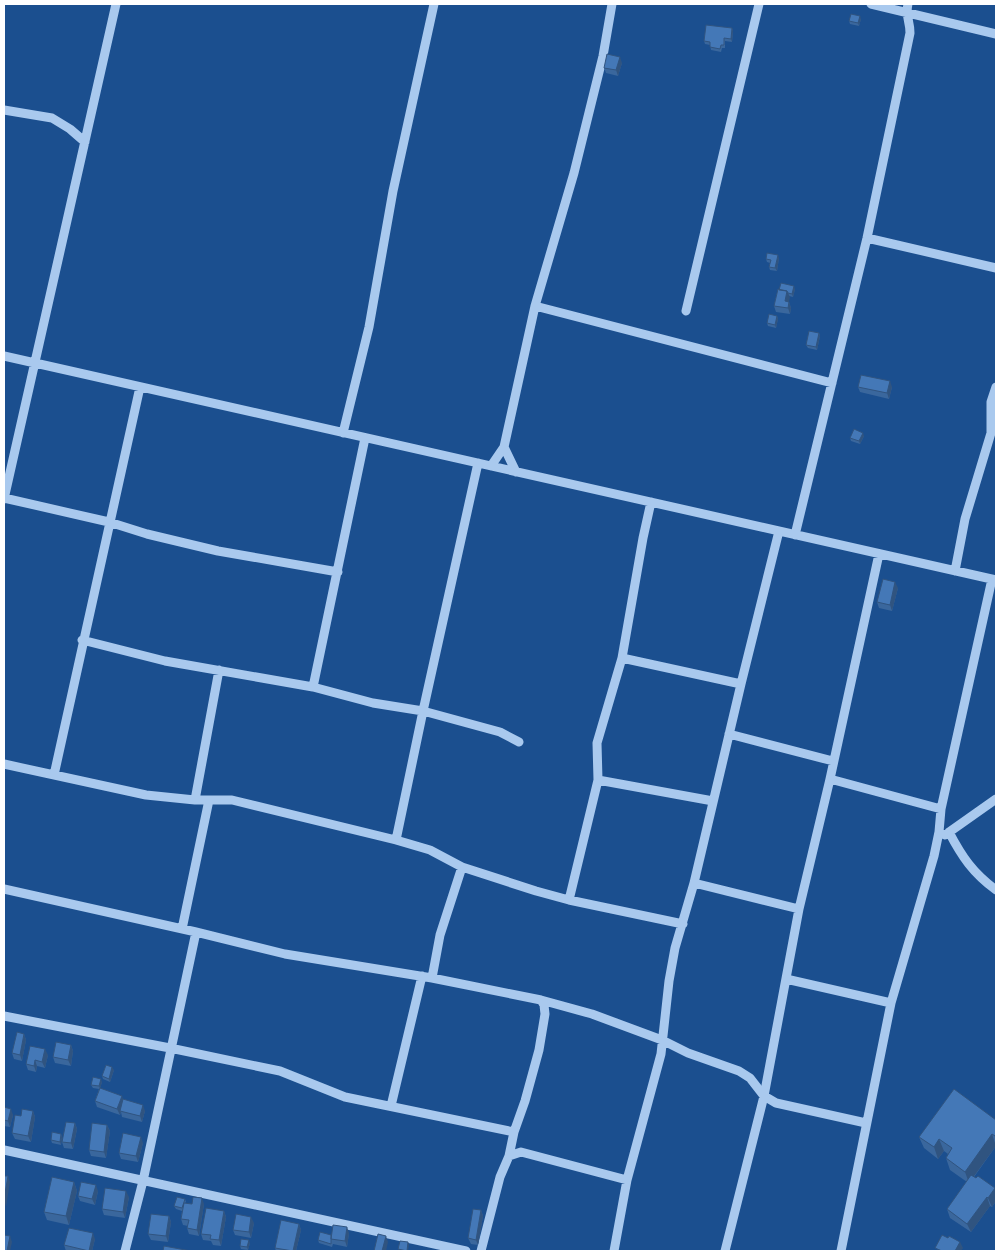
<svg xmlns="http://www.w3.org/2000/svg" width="1000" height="1255" font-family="Commissioner,sans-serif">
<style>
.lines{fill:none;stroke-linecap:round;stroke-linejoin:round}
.minor{stroke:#a9c9ee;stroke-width:9}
.wall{fill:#3a679d}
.shaded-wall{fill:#305480}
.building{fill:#4478b7;stroke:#305480}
</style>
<rect width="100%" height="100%" fill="#1b4f8f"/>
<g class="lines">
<path class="minor" d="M871,4L996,34
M4,110L52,118L70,129L85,142
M867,238L996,268
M535,306L832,383
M686,311L759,4
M4,356L996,580
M343,433L369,327L393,191L434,4
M504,447L516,472
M491,466L504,447L535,306L574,173L603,56L612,4
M4,498L109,522L147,534L218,551L338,572
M4,499L116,4
M795,535L867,238L910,33C910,20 905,16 908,4
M955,571L965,519L991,433V402L996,387
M82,640L165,661L313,687L373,703L423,711L500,732L519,742
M622,658L741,684
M313,687L365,438
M729,734L833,761
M4,764L146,795L195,800H232L396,840L423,711L478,463
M54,775L140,387
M830,779L941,809
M598,780L713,801
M195,800L219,670
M949,832C962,857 973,873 996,890
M945,835L996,799
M396,840L430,850L462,867L536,891L569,900L683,924
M694,883L799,909
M4,889L196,932L285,954L432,978L541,1000L592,1014L662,1040L688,1053L739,1071L750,1078L764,1096L776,1103L866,1123
M569,900L598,780L597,743L622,658L643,538L651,502
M182,929L209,800
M432,978L440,935L462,867
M786,979L891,1003
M4,1016L170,1048L280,1071L345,1097L514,1132
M391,1106L422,976
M4,1150L466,1251
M509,1156L521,1152L627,1180
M125,1251L143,1181L196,932
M481,1251L500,1177L509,1156L514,1132L525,1101L539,1050L545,1014L544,1005L541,1000
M614,1251L627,1180L661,1054L669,981L675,948L694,883L741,684L779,531
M725,1251L764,1096L799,909L830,779L879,554
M841,1251L891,1003L934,856L939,832L941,809L992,579"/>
</g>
<path class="wall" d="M861,19L859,26L850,24L849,21Z
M732,28L733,31L732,42L725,41V48H722L721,52L711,50L710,45L705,44L704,41Z
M622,63L618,76L606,73L604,68Z
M779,258L777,271L770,270L769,267L770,263L767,262L766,259Z
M778,289H795L793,297L789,296V302L791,308L790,314L776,312L774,306Z
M777,316L778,319L776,328L768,326L767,323Z
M819,333L820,336L817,350L808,348L806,345Z
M858,387H892L889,399L860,392Z
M864,436L860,444L851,441L850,438Z
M898,588L892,611L879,608L877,602Z
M24,1034L26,1040L22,1061L14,1059L12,1053Z
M71,1045L73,1051L71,1066L55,1063L53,1057Z
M48,1055L45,1068L37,1066L36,1072L28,1070L26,1064Z
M114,1070L110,1082L103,1079L102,1076Z
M102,1082L100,1088L145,1111L142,1122L122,1117L121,1112L120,1115L97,1107L95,1101L99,1089L93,1088L91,1085Z
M4,1107L13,1115L10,1127L4,1126Z
M33,1111L35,1117L31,1142L15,1139L12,1133L21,1116Z
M996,1120V1146L974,1177L995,1188L996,1191V1201L992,1207L990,1206L971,1232L950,1218L947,1209L967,1182L950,1170L946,1158L948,1154L944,1151L938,1159L924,1148L919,1137Z
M75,1123L77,1129L73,1149L64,1148L62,1142Z
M107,1125L110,1131L106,1158L91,1156L89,1150Z
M61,1134L62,1137L61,1145L52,1143L51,1140Z
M143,1143L138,1162L121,1159L119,1153Z
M74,1182L77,1191L69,1225L47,1220L44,1212Z
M98,1191L95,1205L80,1201L78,1196Z
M129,1197L125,1218L104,1215L102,1209Z
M185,1199L186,1202L185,1203L192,1204H204L199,1236L189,1234L187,1228L188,1226L183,1225L181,1219L182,1211L176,1209L174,1206Z
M481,1210L483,1216L478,1245L471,1244L468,1238Z
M224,1211L226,1217L221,1246L213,1245L211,1241L203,1240L201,1234Z
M169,1216L171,1222L168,1242L151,1240L148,1234Z
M254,1223L251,1238L235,1235L233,1230Z
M299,1224L301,1230L296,1251H276L275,1248Z
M349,1233L347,1247L333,1244L332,1247L319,1243L318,1240L331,1235Z
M95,1239L92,1251H66L64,1245Z
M250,1243L248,1250L241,1249L240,1246Z"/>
<path class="shaded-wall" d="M860,16L861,19L859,26L858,23Z
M732,28L733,31L732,42L731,39Z
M620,57L622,63L618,76L616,70Z
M778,255L779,258L777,271L775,268Z
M794,286L795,289L793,297L792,294Z
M787,291L790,297L788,307L785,301Z
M789,302L791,308L790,314L788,308Z
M777,316L778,319L776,328L775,325Z
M819,333L820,336L817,350L816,347Z
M890,381L892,387L889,399L887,393Z
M863,433L864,436L860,444L859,441Z
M895,582L898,588L892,611L890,605Z
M24,1034L26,1040L22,1061L20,1055Z
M71,1045L73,1051L71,1066L68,1060Z
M45,1049L48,1055L45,1068L42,1062Z
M35,1060L37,1066L36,1072L34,1066Z
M112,1067L114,1070L110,1082L109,1079Z
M101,1079L102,1082L100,1089L99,1086Z
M122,1096L124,1102L120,1111L121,1112L120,1115L117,1109Z
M143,1105L145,1111L142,1122L140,1116Z
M11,1109L13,1115L10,1127L8,1121Z
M33,1111L35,1117L31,1142L28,1136Z
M75,1123L77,1129L73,1149L71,1143Z
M107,1125L110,1131L106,1158L104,1152Z
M61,1134L62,1137L61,1145L60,1142Z
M992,1134L996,1146L969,1183L965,1172Z
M141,1137L143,1143L138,1162L136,1156Z
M939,1139L944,1151L938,1159L934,1147Z
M8,1176L10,1182L6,1207L4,1199Z
M74,1182L77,1191L69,1225L66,1216Z
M96,1185L98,1191L95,1205L92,1199Z
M995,1188L996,1191V1201L992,1207L988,1198Z
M126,1191L129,1197L125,1218L123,1212Z
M987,1197L990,1206L971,1232L967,1224Z
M202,1198L204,1204L199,1236L197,1230Z
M481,1210L483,1216L478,1245L476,1240Z
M224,1211L226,1217L221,1246L219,1240Z
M169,1216L171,1222L168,1242L166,1236Z
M251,1217L254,1223L251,1238L249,1232Z
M299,1224L301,1230L296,1251H293Z
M347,1227L349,1233L347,1247L345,1241Z
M93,1233L95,1239L92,1251H89Z
M10,1236L12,1242L10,1251H7Z
M386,1236L388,1242L386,1251H382Z
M249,1240L250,1243L248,1250L247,1247Z
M408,1242L409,1245L408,1251H407Z
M960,1242L963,1248L961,1251H955Z"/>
<path class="building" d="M851,14L860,16L858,23L849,21Z
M706,25L732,28L731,39L724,38V45H721L720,49L710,47V42L704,41Z
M607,54L620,57L616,70L604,68Z
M767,253L778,255L775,268L769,267L771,260L766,259Z
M781,283L794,286L792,294L788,293L787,291L779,290Z
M778,289L787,291L785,301L789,302L788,308L774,306Z
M769,314L777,316L775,325L767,323Z
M809,331L819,333L816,347L806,345Z
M861,375L890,381L887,393L858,387Z
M854,429L863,433L859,441L850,438Z
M883,579L895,582L890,605L877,602Z
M17,1032L24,1034L20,1055L12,1053Z
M56,1042L71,1045L68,1060L53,1057Z
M30,1046L45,1049L42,1062L35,1060L34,1066L26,1064Z
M106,1065L112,1067L109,1079L102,1076Z
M93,1077L101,1079L99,1086L91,1085Z
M100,1088L122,1096L117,1109L95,1101Z
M954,1089L996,1120V1133L995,1136L992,1134L965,1172L946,1158L952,1148L939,1139L934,1147L919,1137Z
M123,1099L143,1105L140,1116L120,1111Z
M4,1107L11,1109L8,1121L4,1120Z
M22,1109L33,1111L28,1136L12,1133L15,1115L21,1116Z
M66,1122L75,1123L71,1143L62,1142Z
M92,1123L107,1125L104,1152L89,1150Z
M52,1132L61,1134L60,1142L51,1140Z
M123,1133L141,1137L136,1156L119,1153Z
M971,1175L976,1178L978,1176L995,1188L988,1198L987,1197L967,1224L947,1209Z
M4,1176H8L4,1199Z
M52,1177L74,1182L66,1216L44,1212Z
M81,1182L96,1185L92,1199L78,1196Z
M105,1188L126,1191L123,1212L102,1209Z
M177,1197L185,1199L182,1208L174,1206Z
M193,1197L202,1198L197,1230L187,1228L189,1220L181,1219L184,1203L192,1204Z
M206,1208L224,1211L219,1240L210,1239L211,1235L201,1234Z
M473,1209L481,1210L476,1240L468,1238Z
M151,1214L169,1216L166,1236L148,1234Z
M236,1214L251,1217L249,1232L233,1230Z
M281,1220L299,1224L293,1251L275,1248Z
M333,1225L347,1227L345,1241L331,1239Z
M69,1228L93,1233L89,1251L64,1245Z
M320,1232L331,1235V1244L318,1240Z
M378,1234L386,1236L382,1251H374Z
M4,1235L10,1236L7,1251H4Z
M942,1235L948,1238L949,1236L960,1242L955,1251H942L935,1248Z
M241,1239L249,1240L247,1247L240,1246Z
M400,1241L408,1242L407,1251L398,1249Z
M164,1246L191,1251H163Z"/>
<rect width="1000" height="1255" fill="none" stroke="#ffffff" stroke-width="10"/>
</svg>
